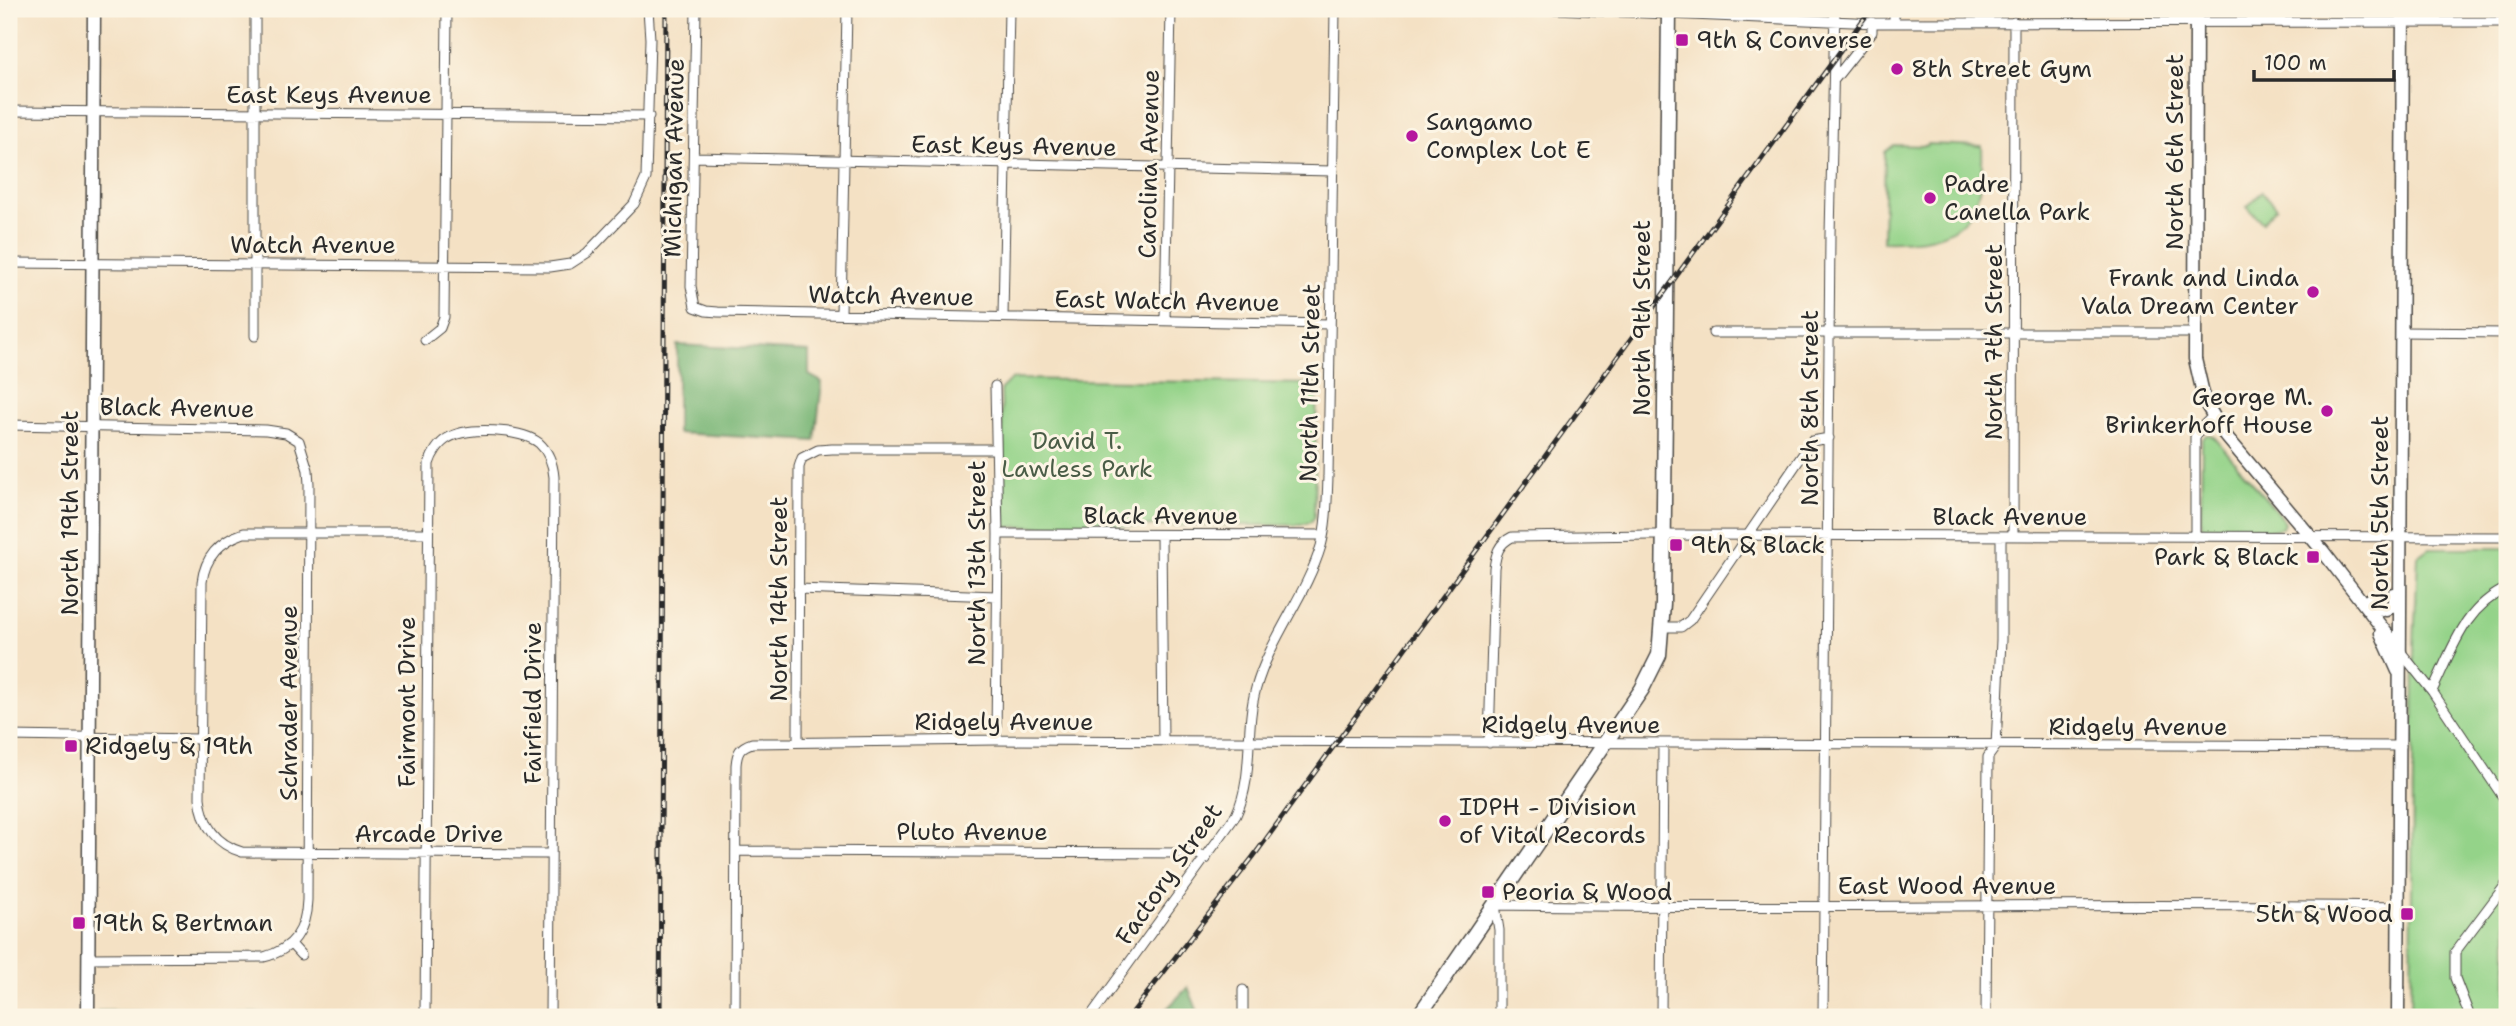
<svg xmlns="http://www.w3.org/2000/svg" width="2516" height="1026" font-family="'Shantell Sans',sans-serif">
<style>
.green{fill:#94d389;stroke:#607f5a;stroke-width:2}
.forest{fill:#77b575;stroke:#517050;stroke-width:2}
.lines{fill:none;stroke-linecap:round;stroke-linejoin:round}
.street-casing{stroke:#494642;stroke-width:11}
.secondary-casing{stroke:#494642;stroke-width:15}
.primary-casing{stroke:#494642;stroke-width:17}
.street{stroke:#fff;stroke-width:9}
.secondary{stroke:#fff;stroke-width:12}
.primary{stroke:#fff;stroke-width:14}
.rail-casing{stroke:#2b2b2b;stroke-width:5}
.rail{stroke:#fcf5e5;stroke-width:2.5;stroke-dasharray:8;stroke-linecap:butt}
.poi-dot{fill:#b5179e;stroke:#fcf5e5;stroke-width:2.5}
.labels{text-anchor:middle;stroke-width:6;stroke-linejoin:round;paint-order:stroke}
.poi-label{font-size:24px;fill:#2b2b2b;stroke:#fcf5e5;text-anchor:start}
.street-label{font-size:24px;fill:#2b2b2b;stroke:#fcf5e5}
.park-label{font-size:24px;fill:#4a5d47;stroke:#fcf5e5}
</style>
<rect width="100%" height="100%" fill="#fcf5e5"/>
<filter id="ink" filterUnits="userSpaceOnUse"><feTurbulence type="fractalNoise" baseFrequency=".0143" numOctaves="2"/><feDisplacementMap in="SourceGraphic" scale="14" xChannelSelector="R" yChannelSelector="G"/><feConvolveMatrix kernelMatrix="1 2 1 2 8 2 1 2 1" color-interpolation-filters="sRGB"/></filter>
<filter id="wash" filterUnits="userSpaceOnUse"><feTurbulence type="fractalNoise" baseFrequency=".00686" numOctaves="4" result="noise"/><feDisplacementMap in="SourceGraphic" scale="28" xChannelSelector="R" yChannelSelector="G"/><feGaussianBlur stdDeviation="1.57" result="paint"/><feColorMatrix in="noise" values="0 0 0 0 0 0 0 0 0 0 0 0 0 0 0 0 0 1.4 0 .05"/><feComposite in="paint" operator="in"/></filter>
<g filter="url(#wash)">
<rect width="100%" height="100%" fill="#f4e1c4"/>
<path class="green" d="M1927,144L1982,146C1985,223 1957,243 1883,241L1885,152L1894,145L1926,146Z
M2262,192L2277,207L2262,222L2247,207Z
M1011,379L1317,384L1314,517L1311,522L1301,525L1005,527L1001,389Z
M2206,435H2210L2215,438L2282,518L2284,523L2282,528L2272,530H2208L2203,528L2201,519L2202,440Z
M2429,548H2507V1017H2411L2414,644L2418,556Z
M98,1011L359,1015V1017H98Z"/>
<path class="forest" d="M677,345L809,352V375L822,382L815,441L677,433Z
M1188,987L1198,1012V1017H1159Z"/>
</g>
<g filter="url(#ink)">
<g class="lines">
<defs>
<path id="street" d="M255,9V336
M696,9L691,286L695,307L706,311L718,312L1330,324
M1555,9L1876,23L2507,22
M1894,23V9
M1834,80L1872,32V22
M9,111L649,116
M695,157L1333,171
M9,263L550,267L570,264L587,253L634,204L646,178L650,39L648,9
M841,314L847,9
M1003,317L1009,9
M1165,320L1171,9
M2401,332L2507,333
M1713,333H2195
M425,340L440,328L444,317L447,9
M995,386L998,534L996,740
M9,425L266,430L286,433L299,441
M427,533H244C220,541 205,557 202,582L200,798C203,825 215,844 242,852L551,854
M998,534L1323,535
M1161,535L1163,741
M2013,536L2014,22
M2195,537V437L2202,427L2212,417
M798,589L997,596
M1663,627H1681L1690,620L1812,441L1829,438
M2400,651L2432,691L2507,803
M2432,691C2452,651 2463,608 2507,588
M9,736L200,739
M798,741L799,467L802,458L818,450L832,449H995
M1489,743L1494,568C1496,554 1498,544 1512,537L1649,535L2507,537
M736,851L1190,853L1198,854L1206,859
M291,944L301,955
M88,958L264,957C294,949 306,930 307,900L309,484L308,470L299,441
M1243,990V1017
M425,1017L429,464C432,454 439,443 448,438C467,426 522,429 539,443C549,452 553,465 554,477L550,1017
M735,1017L736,765C737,752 740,747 752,743L996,740L2401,746
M1090,1017L1236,815C1255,774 1244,731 1256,688C1270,638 1306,596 1321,546C1327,524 1327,500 1328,477L1335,9
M1499,1017V930L1495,905C1796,910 2097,902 2399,907
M1661,1017L1663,745
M1823,1017L1830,235L1835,9
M1986,1017L1988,757L1996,746L2001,640V536
M2470,1017L2455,978V952L2507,883"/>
<path id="secondary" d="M2196,9L2195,359L2205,402L2225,435L2322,550L2400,651
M2370,599L2378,608L2386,610L2394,604V594
M2381,633L2398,671
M88,1017L94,9
M2398,1017L2403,9"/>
<path id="primary" d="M1418,1017L1642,689L1659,655L1663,604L1669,9"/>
</defs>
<use href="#street" class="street-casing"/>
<use href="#secondary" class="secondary-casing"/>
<use href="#primary" class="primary-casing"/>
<use href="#street" class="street"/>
<use href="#secondary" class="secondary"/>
<use href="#primary" class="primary"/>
<defs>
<path id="rail" d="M660,1017L666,9
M1129,1017L1253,857L1871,9"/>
</defs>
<use href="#rail" class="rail-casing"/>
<use href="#rail" class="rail"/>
</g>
</g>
<g class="poi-dot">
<rect x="1675" y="33" width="14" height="14" rx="3.5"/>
<circle cx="1897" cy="69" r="7"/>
<circle cx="1412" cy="136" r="7"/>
<circle cx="1930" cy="198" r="7"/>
<circle cx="2313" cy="292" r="7"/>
<circle cx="2327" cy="411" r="7"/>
<rect x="1669" y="538" width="14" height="14" rx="3.5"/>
<rect x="2306" y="550" width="14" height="14" rx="3.5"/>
<rect x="64" y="739" width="14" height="14" rx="3.5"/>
<circle cx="1445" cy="821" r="7"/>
<rect x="1481" y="885" width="14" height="14" rx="3.5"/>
<rect x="2400" y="907" width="14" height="14" rx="3.5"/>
<rect x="72" y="916" width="14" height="14" rx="3.5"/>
</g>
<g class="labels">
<g class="poi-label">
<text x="1696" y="48">9th &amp; Converse</text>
<text x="1911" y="77">8th Street Gym</text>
<text x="1426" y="130">Sangamo<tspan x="1426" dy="28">Complex Lot E</tspan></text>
<text x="1944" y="192">Padre<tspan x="1944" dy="28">Canella Park</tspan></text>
<text x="2299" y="286" text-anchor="end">Frank and Linda<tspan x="2299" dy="28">Vala Dream Center</tspan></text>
<text x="2313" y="405" text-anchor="end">George M.<tspan x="2313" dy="28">Brinkerhoff House</tspan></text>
<text x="1690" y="553">9th &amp; Black</text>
<text x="2299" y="565" text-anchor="end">Park &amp; Black</text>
<text x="85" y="754">Ridgely &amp; 19th</text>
<text x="1459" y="815">IDPH - Division<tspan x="1459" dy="28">of Vital Records</tspan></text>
<text x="1502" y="900">Peoria &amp; Wood</text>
<text x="2393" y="922" text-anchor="end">5th &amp; Wood</text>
<text x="93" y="931">19th &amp; Bertman</text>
</g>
<g class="street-label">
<text x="329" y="103">East Keys Avenue</text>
<text transform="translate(1014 146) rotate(1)" y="8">East Keys Avenue</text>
<text transform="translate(2175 152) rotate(-90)" y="8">North 6th Street</text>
<text transform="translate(674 158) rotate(-89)" y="8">Michigan Avenue</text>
<text transform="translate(1149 164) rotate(-89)" y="8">Carolina Avenue</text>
<text x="313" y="253">Watch Avenue</text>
<text transform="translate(891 296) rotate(1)" y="8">Watch Avenue</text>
<text transform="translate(1167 301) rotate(1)" y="8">East Watch Avenue</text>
<text transform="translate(1642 318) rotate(-90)" y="8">North 9th Street</text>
<text transform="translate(1994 342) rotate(-90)" y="8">North 7th Street</text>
<text transform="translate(1310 383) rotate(-89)" y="8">North 11th Street</text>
<text transform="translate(177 408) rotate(1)" y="8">Black Avenue</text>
<text transform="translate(1810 408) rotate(-90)" y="8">North 8th Street</text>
<text transform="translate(70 513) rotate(-90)" y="8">North 19th Street</text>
<text transform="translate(2380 513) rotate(-90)" y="8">North 5th Street</text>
<text x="1161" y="524">Black Avenue</text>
<text x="2010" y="525">Black Avenue</text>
<text transform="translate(977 563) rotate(-90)" y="8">North 13th Street</text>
<text transform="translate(779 599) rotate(-90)" y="8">North 14th Street</text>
<text transform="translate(407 702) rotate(-90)" y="8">Fairmont Drive</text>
<text transform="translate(289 703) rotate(-90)" y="8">Schrader Avenue</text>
<text transform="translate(533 703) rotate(-90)" y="8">Fairfield Drive</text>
<text x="1004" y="730">Ridgely Avenue</text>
<text x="1571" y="733">Ridgely Avenue</text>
<text x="2138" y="735">Ridgely Avenue</text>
<text x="972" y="840">Pluto Avenue</text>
<text x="429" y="842">Arcade Drive</text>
<text transform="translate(1169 874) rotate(-55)" y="8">Factory Street</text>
<text x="1947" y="894">East Wood Avenue</text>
</g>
<g class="park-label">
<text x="1077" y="449">David T.<tspan x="1077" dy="28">Lawless Park</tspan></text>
</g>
</g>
<rect width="2516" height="1026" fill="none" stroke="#fcf5e5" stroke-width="35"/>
<path d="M2254 70v10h140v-10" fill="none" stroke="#2b2b2b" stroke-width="3.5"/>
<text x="2264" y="70" font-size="21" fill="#2b2b2b" stroke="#fcf5e5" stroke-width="5" paint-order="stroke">100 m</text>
</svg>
